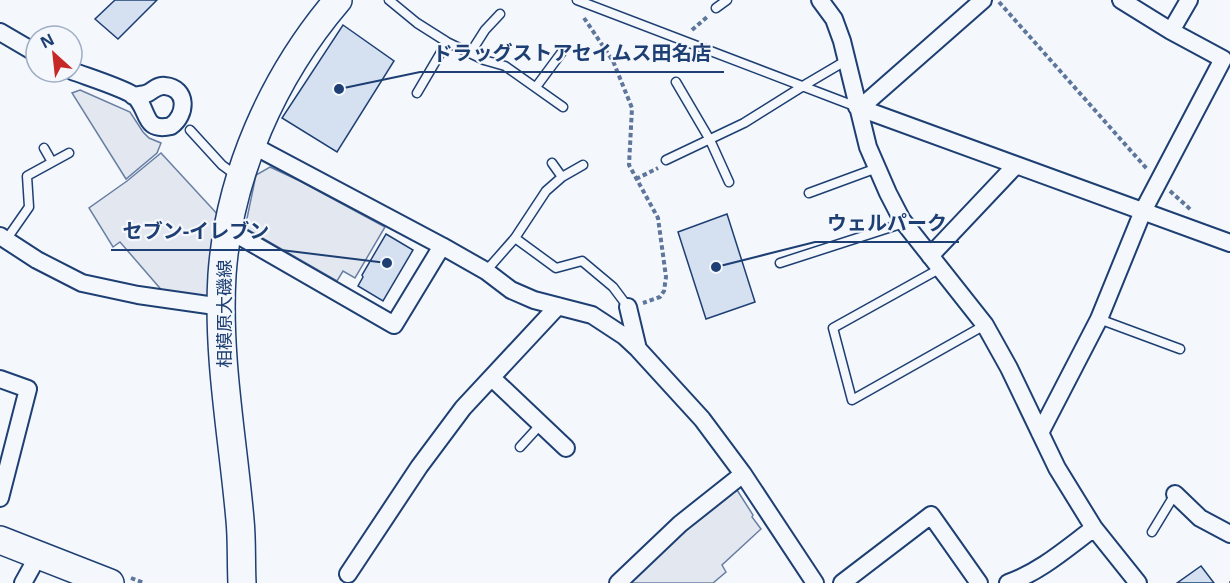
<svg xmlns="http://www.w3.org/2000/svg" width="1230" height="583" font-family="'Open Sans','Noto Sans JP',sans-serif">
<style>
.parking{fill:#e3e8f0;stroke:#687fa3;stroke-width:1.5}
.building{fill:#d5e0f0;stroke:#1d3f73;stroke-width:1.5}
.lines{fill:none;stroke-linecap:round;stroke-linejoin:round}
.service-casing{stroke:#1d3f73;stroke-width:11}
.minor-casing{stroke:#1d3f73;stroke-width:20}
.primary-casing{stroke:#1d3f73;stroke-width:30}
.path{stroke:#5e769c;stroke-width:4;stroke-dasharray:4.5 3;stroke-linecap:butt}
.service{stroke:#f4f7fb;stroke-width:8}
.minor{stroke:#f4f7fb;stroke-width:16}
.primary{stroke:#f4f7fb;stroke-width:27}
.labels{text-anchor:middle;stroke-width:4.5;stroke-linejoin:round;paint-order:stroke}
.street-label{font-size:18px;fill:#1d3f73;stroke:#f4f7fb}
.leader{fill:none;stroke:#1d3f73;stroke-width:2}
.callout-dot{fill:#1d3f73;stroke:#f4f7fb;stroke-width:2}
.callout-label{font-size:20px;text-anchor:middle;font-weight:bold;fill:#1d3f73;stroke:#f4f7fb;stroke-width:4.5;stroke-linejoin:round;paint-order:stroke}
</style>
<rect width="100%" height="100%" fill="#f4f7fb"/>
<path class="parking" d="M80,90L130,112L143,132L149,138L161,143L157,153L126,179L72,93Z
M161,153L220,217L210,299L165,294L120,242L113,247L89,208L127,181Z
M270,167L300,181L385,227L355,278L343,271L337,281L245,228L256,175Z
M737,490L753,515L752,517L761,529L722,565L726,572L713,583H630L671,542Z"/>
<path class="building" d="M115,0H157L118,39L95,19Z
M343,25L394,61L337,152L282,118Z
M727,214L755,302L706,319L678,232Z
M386,234L413,250L383,301L358,286L363,277L362,275Z
M1201,566L1214,583H1177Z"/>
<g class="lines">
<defs>
<path id="service" d="M389,0L417,23L447,42L484,60L505,66L563,107
M577,0L857,107
M716,8L727,0
M471,52L485,30L500,14
M676,82L710,140L729,182
M536,87L562,52
M417,93L447,42
M190,130L222,165L237,176
M44,148L52,162
M666,160L744,123L808,83L847,60
M552,163L562,177
M809,193L877,168
M515,238L556,268L582,261L613,287L628,307
M6,240L29,207L27,176L69,153
M780,263L904,223
M941,268L833,328L852,400L985,325
M486,271L515,238L546,191L562,177L583,165
M1099,319L1180,349
M520,447L541,424
M1152,532L1175,494"/>
<path id="minor" d="M820,0L834,19L842,41L868,147L888,193L902,220L985,325L1009,368L1057,468L1094,528L1138,583
M1121,0L1171,31L1189,0
M0,32L36,53
M72,71C88,77 120,87 133,95C150,107 141,133 171,126C187,115 188,88 165,86C157,85 154,90 148,93C144,95 137,95 133,96
M857,107L1230,243
M857,107L868,101L983,0
M252,145L442,246L486,271L511,290L534,300L592,315L624,336L638,349L702,419L743,474L815,583
M229,230L394,325L442,246
M0,236L37,260L82,283L138,295L222,307
M930,256L1016,165
M628,307L638,349
M492,378L566,448
M0,379L28,389L0,498
M1040,433L1099,319L1143,211L1223,59L1171,31
M1175,494L1200,518L1230,534
M348,574L419,467L463,408L558,306
M23,583L38,556
M618,583L680,524L743,474
M842,583L931,515L979,583
M1008,583C1040,572 1067,548 1094,528"/>
<path id="primary" d="M0,540L110,583
M242,583C241,562 242,540 240,520C233,439 217,357 222,275C229,175 273,76 338,0"/>
</defs>
<use href="#service" class="service-casing"/>
<use href="#minor" class="minor-casing"/>
<use href="#primary" class="primary-casing"/>
<path class="path" d="M999,2L1147,169
M584,18L613,61L632,108L629,165L658,218L666,277L664,291L660,297L643,303
M692,30L707,17
M636,179L658,168
M1170,191L1191,210
M131,578L144,583
M1229,583H1230"/>
<use href="#service" class="service"/>
<use href="#minor" class="minor"/>
<use href="#primary" class="primary"/>
</g>
<g class="labels">
<g class="street-label">
<text transform="translate(225 314) rotate(-90)" y="6">相模原大磯線</text>
</g>
</g>
<path class="leader" d="M339 89L420 72H724M716 267L815 242H959M387 263L281 250H111"/>
<g class="callout-dot">
<circle cx="339" cy="89" r="6"/>
<circle cx="716" cy="267" r="6"/>
<circle cx="387" cy="263" r="6"/>
</g>
<g class="callout-label">
<text x="572" y="60">ドラッグストアセイムス田名店</text>
<text x="887" y="230">ウェルパーク</text>
<text x="196" y="238">セブン-イレブン</text>
</g>
<g transform="translate(54 54) rotate(333)"><circle r="28" fill="#f4f7fb" stroke="#9eadc5" stroke-width="1.5"/>
<path d="M0-4.5L10 22L0 15L-10 22Z" fill="#c62828"/>
<text y="-9" font-size="16" font-weight="bold" text-anchor="middle" fill="#1d3f73">N</text>
</g>
</svg>
